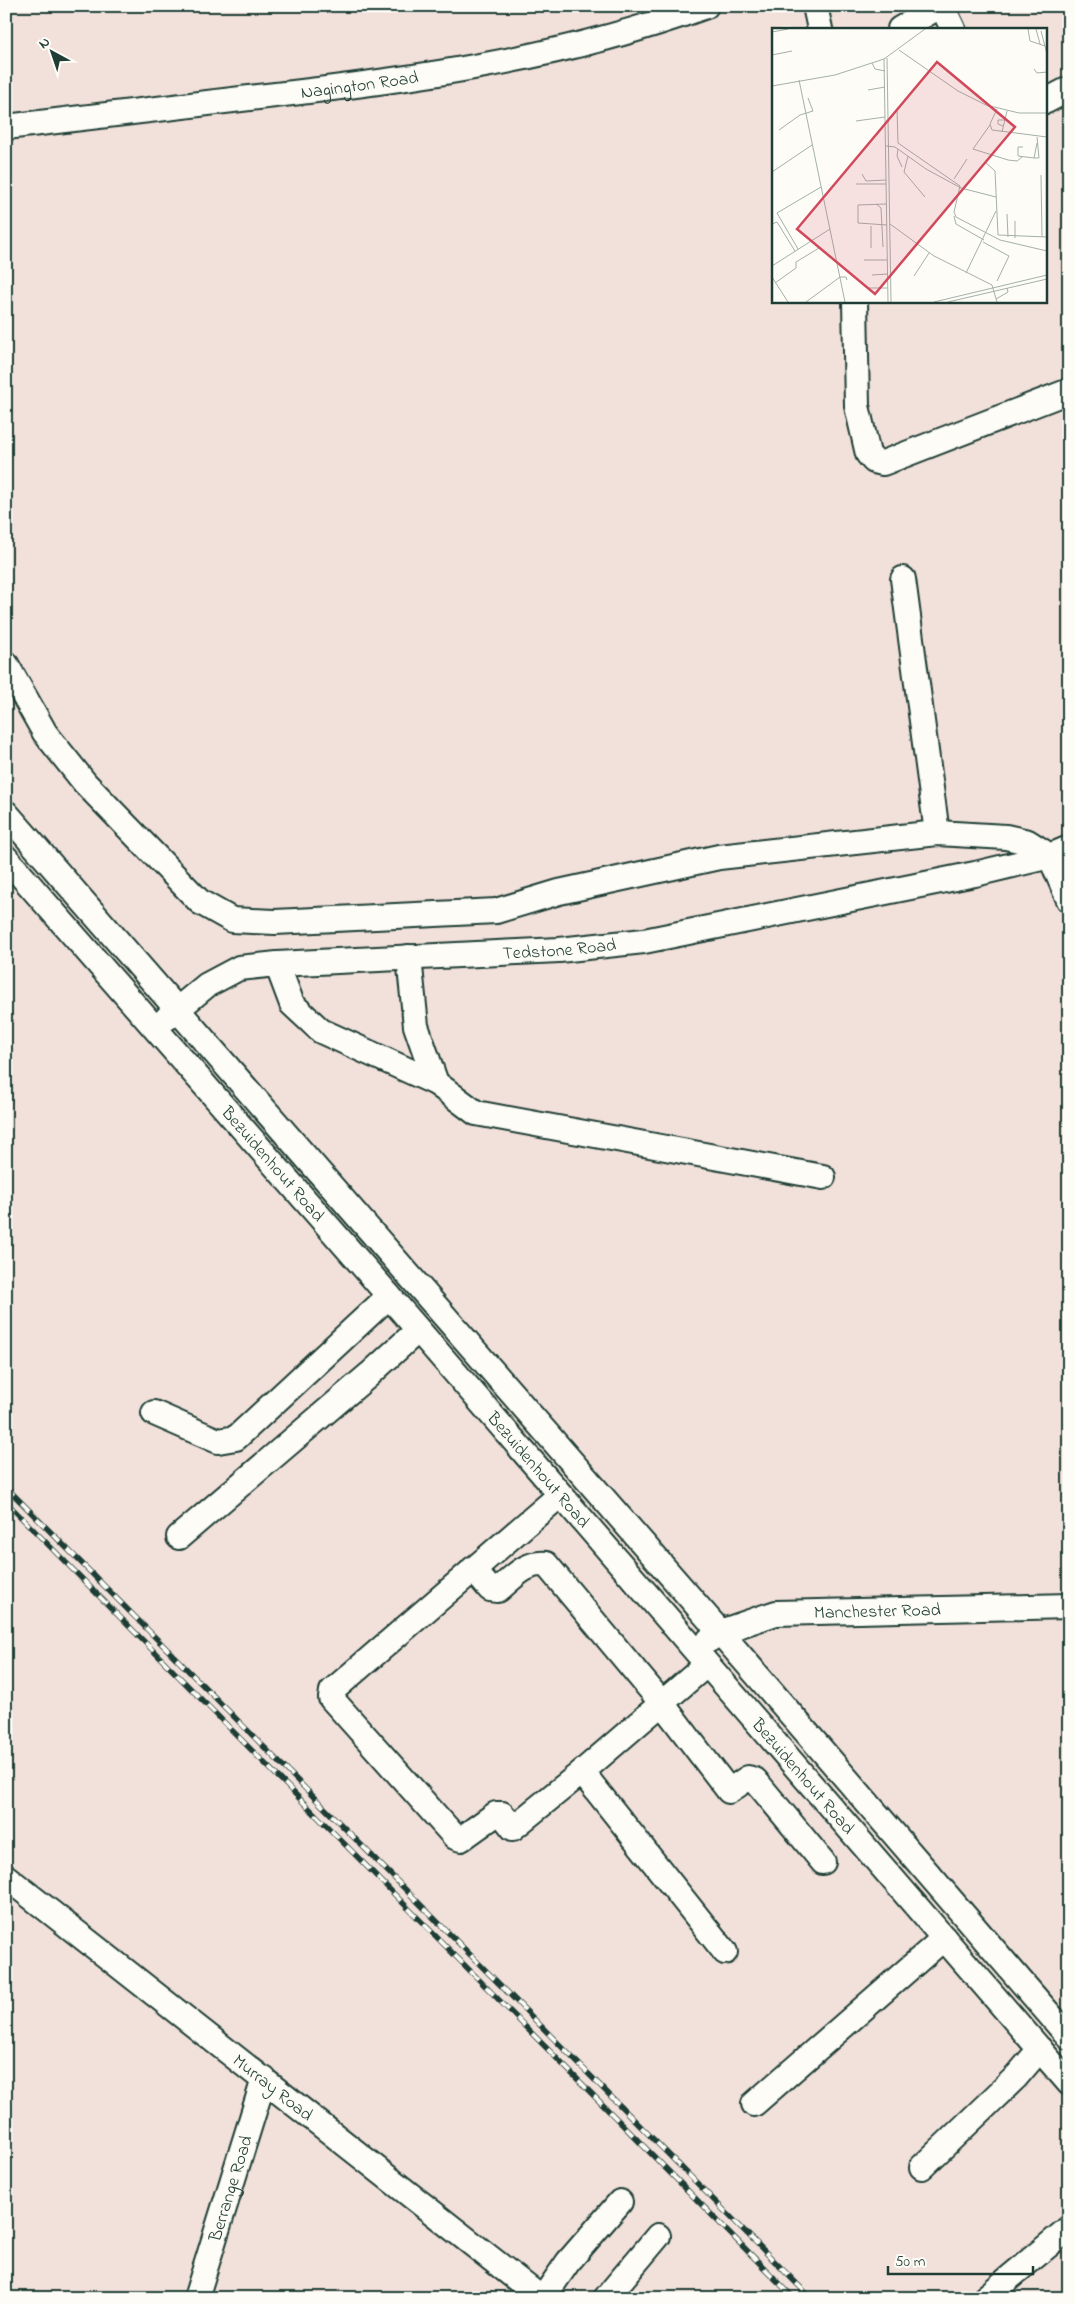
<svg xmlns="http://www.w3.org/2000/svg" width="1075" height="2304" font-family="'Indie Flower',sans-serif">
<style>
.built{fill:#f2e1da;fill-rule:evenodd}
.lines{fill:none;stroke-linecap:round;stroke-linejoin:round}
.minor-casing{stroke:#1f3d34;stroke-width:28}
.minor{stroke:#fdfcf7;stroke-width:24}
.rail-casing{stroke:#1f3d34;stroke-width:5.5}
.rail{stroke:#fdfcf7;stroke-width:4;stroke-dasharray:11;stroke-linecap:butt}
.labels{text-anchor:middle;stroke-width:4;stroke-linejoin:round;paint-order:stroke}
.street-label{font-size:18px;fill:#1f3d34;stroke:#fdfcf7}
.inset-road{fill:none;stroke:#a4b0a9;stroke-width:1}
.view{fill:#d1495b;fill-opacity:0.15;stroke:#d1495b;stroke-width:2.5}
.inset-edge{fill:none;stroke:#1f3d34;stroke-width:2.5}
</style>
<rect width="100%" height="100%" fill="#fdfcf7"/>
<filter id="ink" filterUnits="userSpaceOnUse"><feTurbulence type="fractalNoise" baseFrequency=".02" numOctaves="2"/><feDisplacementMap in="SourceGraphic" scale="10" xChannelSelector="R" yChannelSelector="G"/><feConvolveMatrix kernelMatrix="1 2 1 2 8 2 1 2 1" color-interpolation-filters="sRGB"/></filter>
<g filter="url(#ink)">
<path class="built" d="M6,6H1069V2298H6ZM774,29H1046V301H774Z"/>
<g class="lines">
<defs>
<g id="minor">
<path d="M815,6L820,29"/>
<path d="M942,6L953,29"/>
<path d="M900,29L940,6"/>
<path d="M1046,101L1069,89"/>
<path id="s1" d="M6,127C90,117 174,107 258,97C410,80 562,59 706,6"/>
<path d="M855,301L857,406L868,454L874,461L883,463L1069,391"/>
<path d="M903,579L937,833"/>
<path d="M6,664L45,733L85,783L200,902L232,920L275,922L496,911L559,892L719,857L937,833L1006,837L1028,842L1050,856L1069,900"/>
<path d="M6,813L720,1632L1069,2037"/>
<path id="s2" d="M6,858L383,1289L1069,2083"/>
<path d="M409,957L416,1026L436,1083L476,1113L823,1177"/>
<path d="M277,964L292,1004L321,1031L436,1083"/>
<path id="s3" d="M167,1018L207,985L239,968L277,964L559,950L644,941L975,874L1050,856L1069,848"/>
<path d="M154,1413L218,1441L236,1438L389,1296"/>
<path d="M560,1495L332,1691L331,1698L455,1837L461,1839L496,1814H502L513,1828L582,1772L706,1665"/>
<path d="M179,1537L370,1374L418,1330"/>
<path d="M473,1569L490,1589L498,1590C513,1578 525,1562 546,1564L661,1702L729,1791L748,1778L755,1780L823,1862"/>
<path id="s4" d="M709,1640L720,1632L776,1613L1069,1606"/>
<path d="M582,1772L725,1952"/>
<path id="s5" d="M6,1877L541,2298"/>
<path d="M754,2104L944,1938"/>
<path d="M922,2167L1016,2077L1040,2049"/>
<path id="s6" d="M196,2298L264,2079"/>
<path d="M543,2298L568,2262L620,2202"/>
<path d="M606,2298L658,2236"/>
<path d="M985,2298L1069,2228"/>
</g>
</defs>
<use href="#minor" class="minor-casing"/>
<use href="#minor" class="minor"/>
<defs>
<path id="rail" d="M6,1487L811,2298
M6,1502L794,2298"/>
</defs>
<use href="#rail" class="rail-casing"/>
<use href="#rail" class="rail"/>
</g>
</g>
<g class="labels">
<g class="street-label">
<text dy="6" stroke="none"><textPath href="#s1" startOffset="356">Nagington Road</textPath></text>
<text dy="6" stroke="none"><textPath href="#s3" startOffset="409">Tedstone Road</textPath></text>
<text dy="6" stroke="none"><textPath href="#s2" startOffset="406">Bezuidenhout Road</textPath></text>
<text dy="6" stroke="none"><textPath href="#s2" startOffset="811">Bezuidenhout Road</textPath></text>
<text dy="6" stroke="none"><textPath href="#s4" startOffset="174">Manchester Road</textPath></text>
<text dy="6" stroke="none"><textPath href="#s2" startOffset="1216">Bezuidenhout Road</textPath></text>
<text dy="6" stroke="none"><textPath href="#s5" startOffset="340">Murray Road</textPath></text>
<text dy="6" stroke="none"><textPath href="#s6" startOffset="115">Berrange Road</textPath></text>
</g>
</g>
<g transform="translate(772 28)">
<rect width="275" height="275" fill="#fdfcf7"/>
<path class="inset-road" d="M256,1L258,13L273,18M264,1L268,16M269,3L275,26M0,4L16,1M127,22L186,63L214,77L247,85H275M0,27L20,23M115,30L119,274M112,31L116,274M100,35L103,41L113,43M262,41L265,45L275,44M27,52L73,274M0,58L63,47L112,31L153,1M96,62L113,59M125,81L126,115L188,158L182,184L184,189L228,212L275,223M225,81L218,96L220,102L275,109M84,93L113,89M218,97L201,121L236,132L245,133L250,129M231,98L226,96V92H233M7,102L28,87L41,83L36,70M230,104L235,83M265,109L267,130H262L265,115M114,118L123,119L154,141L189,160L224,169M251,119H246V128L262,130M126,121L125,128L130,139M136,128L132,144L153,169M213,134L223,143L226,207L275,209M0,144L40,117M90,146L94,153L114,152M269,147L270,209M182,151L195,131M84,156H114M104,176L109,180L111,219M114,176L86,177V195L115,197M235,186L236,209M182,188L184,196L212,212M243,193V210M0,196L5,194L23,223M118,196L162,228L220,257L225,274M211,214L237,228L225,253M99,220V198M26,221L5,185L49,159M92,232H115M0,238L58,201M194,245L224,183M100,247L116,246M142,248L157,225M0,249L16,274M3,255L24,240V234L47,220M95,260H115M224,271L236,264L235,260M34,274L68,249H74L75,252M162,274L275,247M176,274L275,251"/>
<path class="view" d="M165,34L243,99L103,266L25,201Z"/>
<rect width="275" height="275" class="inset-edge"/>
</g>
<rect width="1075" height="2304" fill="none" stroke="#fdfcf7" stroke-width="25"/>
<rect x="12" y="12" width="1050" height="2279" fill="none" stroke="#1f3d34" stroke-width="2" filter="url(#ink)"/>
<g transform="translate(52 52) rotate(320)" stroke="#fdfcf7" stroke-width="4" paint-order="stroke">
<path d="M0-4L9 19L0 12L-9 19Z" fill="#1f3d34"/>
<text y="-8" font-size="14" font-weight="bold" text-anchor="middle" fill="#1f3d34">N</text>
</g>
<path d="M888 2266v8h145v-8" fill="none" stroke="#1f3d34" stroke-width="2.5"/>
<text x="895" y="2266" font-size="15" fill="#1f3d34" stroke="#fdfcf7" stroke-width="4" paint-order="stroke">50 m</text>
</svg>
